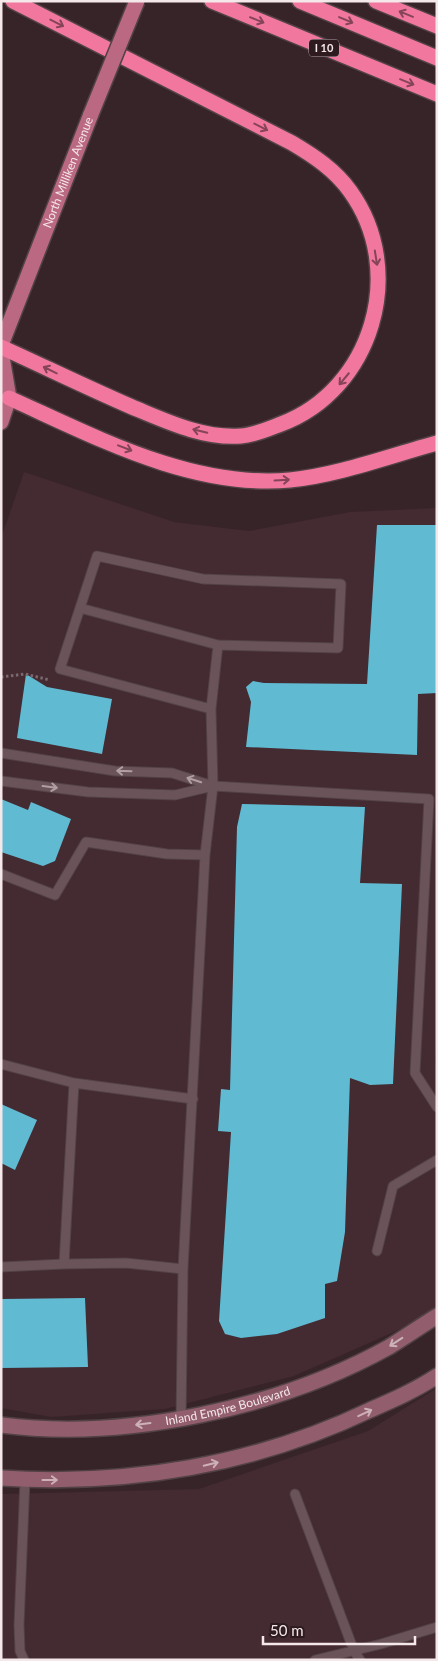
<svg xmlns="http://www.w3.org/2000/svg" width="438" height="1661" font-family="Lato,sans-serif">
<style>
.built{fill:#442a31}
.building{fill:#60bad1}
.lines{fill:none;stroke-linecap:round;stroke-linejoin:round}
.service-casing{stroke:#524246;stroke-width:11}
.secondary-casing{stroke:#524246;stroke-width:18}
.primary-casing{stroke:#524246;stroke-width:18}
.motorway-casing{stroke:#524246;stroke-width:18}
.path{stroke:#79686d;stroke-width:3;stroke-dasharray:2.5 2.5;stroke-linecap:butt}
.service{stroke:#6a545a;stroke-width:9}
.secondary{stroke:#925e6e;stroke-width:15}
.primary{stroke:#bb6983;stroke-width:15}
.motorway{stroke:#f1779e;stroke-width:15}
.primary-bridge-casing{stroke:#524246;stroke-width:18;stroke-linecap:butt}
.primary-bridge{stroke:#bb6983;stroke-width:15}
.oneway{stroke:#854459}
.oneway2{stroke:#b09ea2}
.oneway3{stroke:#cdb1b9}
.labels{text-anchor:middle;stroke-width:5;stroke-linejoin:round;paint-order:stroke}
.shield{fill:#2d1b20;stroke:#b9aaae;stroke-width:1}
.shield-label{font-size:11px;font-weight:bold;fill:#f5e8eb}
.street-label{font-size:12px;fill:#f5e8eb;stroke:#2d1b20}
</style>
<rect width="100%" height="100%" fill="#372429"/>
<path class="built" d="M24,472L174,522L249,531L350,512L437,508V1037L435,1062L437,1067V1307L412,1324L294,1376L165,1409L51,1417L1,1408V538Z
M437,1388V1660H1V1494L199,1489L368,1431Z"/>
<path class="building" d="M377,525H437V693L418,694L417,755L246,747L251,702L246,687L253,681L264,683L367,684Z
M26,674L47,687L112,699L102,754L17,738Z
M1,799L28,810L31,802L71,819L55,861L43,866L1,852Z
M242,804L365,807L360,883L402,884L393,1084L370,1085L350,1078L345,1232L337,1281L325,1284V1318L277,1334L241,1338L225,1334L219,1321L231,1132L218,1131L221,1089L230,1090L237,827Z
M1,1104L37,1120L15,1170L1,1163Z
M85,1298L88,1367L1,1368V1299Z"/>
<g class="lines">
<defs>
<path id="service" d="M80,608L60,669L211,709
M1,753L115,771L172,773L213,786L175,795L88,792L1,781
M213,786L429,799L415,1073L437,1107
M205,855L213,786L211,709L218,645L80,608L97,556L203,579L341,584L338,648L218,645
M1,874L55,895L86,842L167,854L205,855L183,1269L181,1419
M1,1064L74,1083L64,1264L1,1267
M74,1083L193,1099
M377,1251L393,1186L437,1160
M64,1264L126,1263L183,1269
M295,1494L354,1651L360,1660
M24,1660L20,1651L19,1625L25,1480
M315,1660L381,1644L437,1627"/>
<g id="secondary">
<path id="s1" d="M1,1425C126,1441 279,1408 389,1347C405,1337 421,1326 437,1316"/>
<path d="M1,1478C128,1486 255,1465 370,1410C393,1400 416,1390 437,1376"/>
</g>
<g id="primary">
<path id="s2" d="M1,345L91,114"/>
<path d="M1,351L9,398L1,422"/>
</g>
<path id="motorway" d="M212,1L437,94
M300,1L437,58
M376,1L437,26
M1,347C45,367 88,388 132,407C166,421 203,439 241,436C255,435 268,429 281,424C372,390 408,271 350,191C335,170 314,156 292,143L13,1
M9,398C96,437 192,489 290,480C339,475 389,456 437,443"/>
</defs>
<use href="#service" class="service-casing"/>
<use href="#secondary" class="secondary-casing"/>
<use href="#primary" class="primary-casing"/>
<use href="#motorway" class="motorway-casing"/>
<path class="path" d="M1,677L25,674L50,680"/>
<use href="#service" class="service"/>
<use href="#secondary" class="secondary"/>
<use href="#primary" class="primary"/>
<use href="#motorway" class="motorway"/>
<defs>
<path id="primary-bridge" d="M91,114L137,1"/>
</defs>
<use href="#primary-bridge" class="primary-bridge-casing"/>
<use href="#primary-bridge" class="primary-bridge"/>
</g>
<defs><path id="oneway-shaft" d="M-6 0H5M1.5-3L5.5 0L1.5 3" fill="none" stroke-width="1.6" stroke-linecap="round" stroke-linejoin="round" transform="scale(1.25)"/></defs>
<g class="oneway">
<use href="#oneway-shaft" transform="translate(406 14) rotate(-158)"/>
<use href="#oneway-shaft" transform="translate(257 20) rotate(22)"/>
<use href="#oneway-shaft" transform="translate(346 20) rotate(23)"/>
<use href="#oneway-shaft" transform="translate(57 23) rotate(27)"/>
<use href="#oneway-shaft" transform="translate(407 82) rotate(22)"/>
<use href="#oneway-shaft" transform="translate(261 127) rotate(27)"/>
<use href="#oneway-shaft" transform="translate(376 258) rotate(81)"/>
<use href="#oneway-shaft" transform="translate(50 370) rotate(-154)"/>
<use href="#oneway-shaft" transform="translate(344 379) rotate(130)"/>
<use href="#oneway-shaft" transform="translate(200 431) rotate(-166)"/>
<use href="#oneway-shaft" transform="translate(125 448) rotate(21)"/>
<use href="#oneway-shaft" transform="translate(282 480) rotate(-3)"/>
</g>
<g class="oneway2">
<use href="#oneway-shaft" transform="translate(124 771) rotate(-178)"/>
<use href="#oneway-shaft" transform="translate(194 780) rotate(-162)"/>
<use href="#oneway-shaft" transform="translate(50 787) rotate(7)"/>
</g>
<g class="oneway3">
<use href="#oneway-shaft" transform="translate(396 1342) rotate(147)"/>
<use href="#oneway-shaft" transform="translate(365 1413) rotate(-25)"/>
<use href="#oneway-shaft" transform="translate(143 1424) rotate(173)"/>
<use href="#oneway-shaft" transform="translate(211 1464) rotate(-14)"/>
<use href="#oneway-shaft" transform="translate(50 1480)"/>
</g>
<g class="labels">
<rect class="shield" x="309" y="39.5" width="30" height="17" rx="4"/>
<g class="shield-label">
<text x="324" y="52">I 10</text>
</g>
<g class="street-label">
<text dy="4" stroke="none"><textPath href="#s2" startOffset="185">North Milliken Avenue</textPath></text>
<text dy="4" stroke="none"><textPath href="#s1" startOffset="229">Inland Empire Boulevard</textPath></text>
</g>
</g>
<rect width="438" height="1661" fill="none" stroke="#f5e8eb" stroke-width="5"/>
<path d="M263 1636v8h152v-8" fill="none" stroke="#f5e8eb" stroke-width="2.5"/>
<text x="270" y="1636" font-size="15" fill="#f5e8eb" stroke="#2d1b20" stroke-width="4" paint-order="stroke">50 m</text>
</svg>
